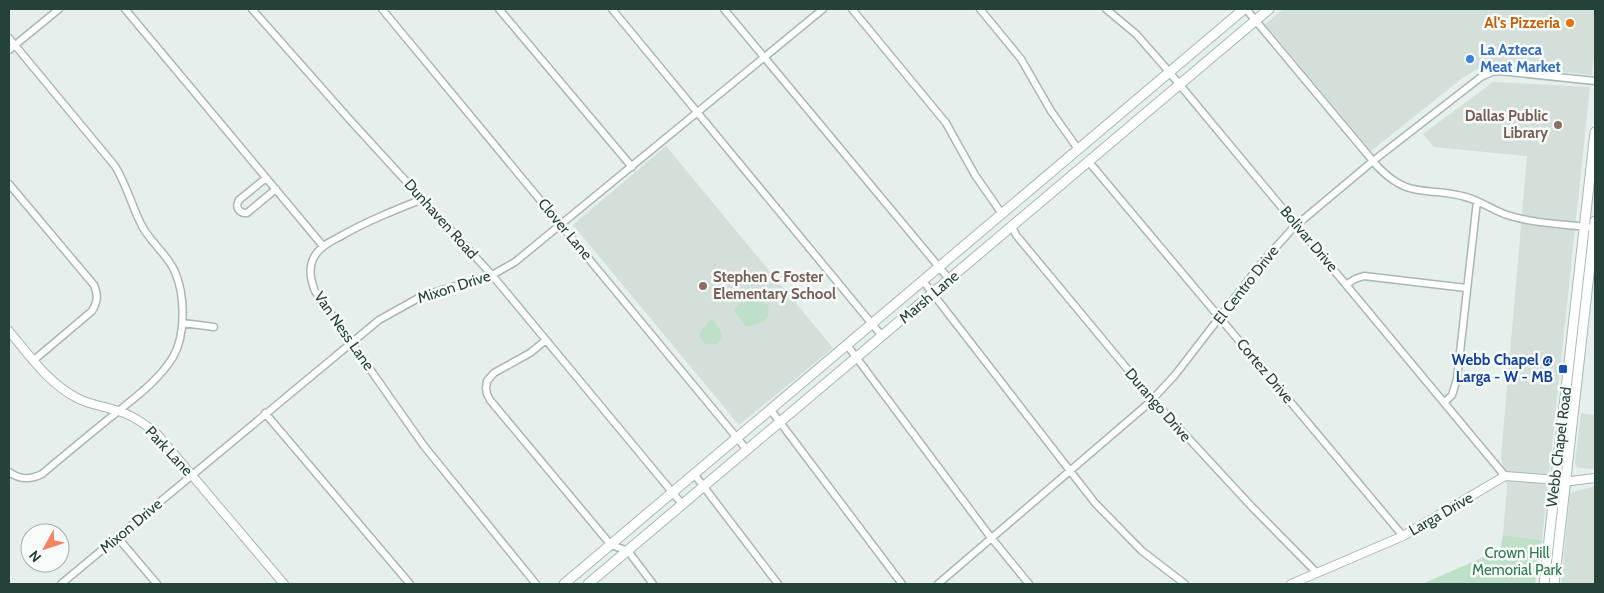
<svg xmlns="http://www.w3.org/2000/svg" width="1604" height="593" font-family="Cabin,sans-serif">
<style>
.built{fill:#d4dfda}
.green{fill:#bfe0c8}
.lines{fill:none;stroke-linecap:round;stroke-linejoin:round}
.minor-casing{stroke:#a8b8b2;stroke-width:9}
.tertiary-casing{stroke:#a8b8b2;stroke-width:10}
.secondary-casing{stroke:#a4bbb3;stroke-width:11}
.minor{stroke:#fff;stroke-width:6}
.tertiary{stroke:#fff;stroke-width:8}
.secondary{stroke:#fff;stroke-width:9}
.food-dot{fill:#e8710a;stroke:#f7fbf9;stroke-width:2}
.shop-dot{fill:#3f7fe0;stroke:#f7fbf9;stroke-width:2}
.education-dot{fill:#8d6e63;stroke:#f7fbf9;stroke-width:2}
.transit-dot{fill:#1a4fb4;stroke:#f7fbf9;stroke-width:2}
.labels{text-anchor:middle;stroke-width:5;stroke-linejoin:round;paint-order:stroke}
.food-label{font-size:15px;font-weight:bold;fill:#c56008;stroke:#f7fbf9;text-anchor:end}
.shop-label{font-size:15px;font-weight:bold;fill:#366cbe;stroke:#f7fbf9;text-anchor:start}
.education-label{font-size:15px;font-weight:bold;fill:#785e54;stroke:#f7fbf9;text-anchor:end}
.street-label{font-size:15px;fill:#24423a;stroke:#f7fbf9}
.transit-label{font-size:15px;font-weight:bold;fill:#164399;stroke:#f7fbf9;text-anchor:end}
.park-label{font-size:15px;fill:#2d7a4b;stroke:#f7fbf9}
</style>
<rect width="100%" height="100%" fill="#e6efeb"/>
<path class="built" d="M1283,9H1595V47L1592,75L1487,64L1465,76L1371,151L1265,24Z
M1493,82L1590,87L1542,540L1503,535L1507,486L1501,457L1527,156L1434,147L1423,134Z
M666,146L833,348L739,425L573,225Z
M1581,413L1595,415V468L1593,469L1580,468L1576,466L1575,463Z
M1595,486V584H1561L1570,493Z"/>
<path class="green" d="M749,294L758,301L767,304C774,321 759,324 746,327L735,312L734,309Z
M713,320L720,330L722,338L717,344H706L700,338V332L709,321Z
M1503,535L1542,540L1535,584H1422L1500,550Z"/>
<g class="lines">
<defs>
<path id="minor" d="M125,9L323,246
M252,9L350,120L492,275L682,504
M382,9L747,450
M499,9L632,167
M612,9L882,336
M724,9L949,279
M852,9L946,123L975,175L1002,214
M980,9L1021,59L1051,111L1078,149
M1106,9L1136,34L1165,67L1505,476
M1246,9L1378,167C1409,199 1425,187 1462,196C1478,199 1492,210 1507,215C1535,224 1566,224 1594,228
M9,38L115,166C126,184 131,203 140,222C148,241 167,253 175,272C185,295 186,335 173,357C159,380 137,396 116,413C91,433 67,453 42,474C30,480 20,480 9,472
M9,50L59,9
M1089,162L1403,536
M266,178L239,200C235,207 239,214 247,213L276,189
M9,184L94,285C98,295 98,301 92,311L34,360
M423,199C395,210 367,221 341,236C332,241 322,245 316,254C308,265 310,279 315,291L424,446L536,584
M1012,226L1016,235L1153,400L1252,507L1317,573
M923,281L1095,503L1142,551L1185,584
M1347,284L1355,279L1364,276L1466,288
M183,323L214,327
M546,340L530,353L494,373L487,381L486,388L487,394L490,400L611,545L628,551L653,584
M847,345L989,535L1029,584
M1445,402L1452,395L1457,379L1477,201
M770,409L902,584
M265,413L410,584
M694,474L778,584
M118,538L157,584
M61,584L379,320L422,296L492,275L515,262L823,9
M938,584L1149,403L1175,375L1260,265L1293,228L1373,161L1481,77L1492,72L1499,71L1595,81"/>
<path id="tertiary" d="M9,331C29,355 48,383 77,398C90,405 104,406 118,411C133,415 145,424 157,434L284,584
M1291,584L1403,536L1505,476L1571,481L1595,478"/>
<path id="secondary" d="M564,584L1244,9
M588,584L1269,9
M1544,584L1595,132
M1554,584L1595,221"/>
</defs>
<use href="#minor" class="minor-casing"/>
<use href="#tertiary" class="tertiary-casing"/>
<use href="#secondary" class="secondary-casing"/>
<use href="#minor" class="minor"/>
<use href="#tertiary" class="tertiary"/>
<use href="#secondary" class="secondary"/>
</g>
<circle class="food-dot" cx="1570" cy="23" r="5"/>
<circle class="shop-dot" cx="1470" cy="59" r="5"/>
<g class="education-dot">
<circle cx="1558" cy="125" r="5"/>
<circle cx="703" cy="286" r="5"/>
</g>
<rect class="transit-dot" x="1558" y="364" width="10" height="10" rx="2.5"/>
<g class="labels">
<g class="food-label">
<text x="1560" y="28">Al's Pizzeria</text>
</g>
<g class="shop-label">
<text x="1480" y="55">La Azteca<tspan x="1480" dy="17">Meat Market</tspan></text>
</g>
<g class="education-label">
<text x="1548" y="121">Dallas Public<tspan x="1548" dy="17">Library</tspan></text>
<text x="713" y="282" text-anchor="start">Stephen C Foster<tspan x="713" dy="17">Elementary School</tspan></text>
</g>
<g class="street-label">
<text transform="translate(441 219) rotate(48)" y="5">Dunhaven Road</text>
<text transform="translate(565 229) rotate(50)" y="5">Clover Lane</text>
<text transform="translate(1309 239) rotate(50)" y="5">Bolivar Drive</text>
<text transform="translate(1246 285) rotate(-52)" y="5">El Centro Drive</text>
<text transform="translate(454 287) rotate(-18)" y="5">Mixon Drive</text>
<text transform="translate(929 297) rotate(-40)" y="5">Marsh Lane</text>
<text transform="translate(344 331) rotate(55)" y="5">Van Ness Lane</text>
<text transform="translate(1265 371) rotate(50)" y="5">Cortez Drive</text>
<text transform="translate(1158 405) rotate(49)" y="5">Durango Drive</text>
<text transform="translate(1559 447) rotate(-83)" y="5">Webb Chapel Road</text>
<text transform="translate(169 451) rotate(47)" y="5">Park Lane</text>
<text transform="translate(1441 514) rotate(-30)" y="5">Larga Drive</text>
<text transform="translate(131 526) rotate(-40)" y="5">Mixon Drive</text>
</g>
<g class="transit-label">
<text x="1553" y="365">Webb Chapel @<tspan x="1553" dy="17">Larga - W - MB</tspan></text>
</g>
<g class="park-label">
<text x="1517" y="558">Crown Hill<tspan x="1517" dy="17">Memorial Park</tspan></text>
</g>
</g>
<rect width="1604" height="593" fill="none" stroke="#24423a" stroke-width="20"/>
<g transform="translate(45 548) rotate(230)"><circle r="24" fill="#f7fbf9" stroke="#a3b1ad"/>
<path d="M0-4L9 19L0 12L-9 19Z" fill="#f4845f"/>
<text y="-8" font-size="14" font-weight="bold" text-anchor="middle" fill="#24423a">N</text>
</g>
</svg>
